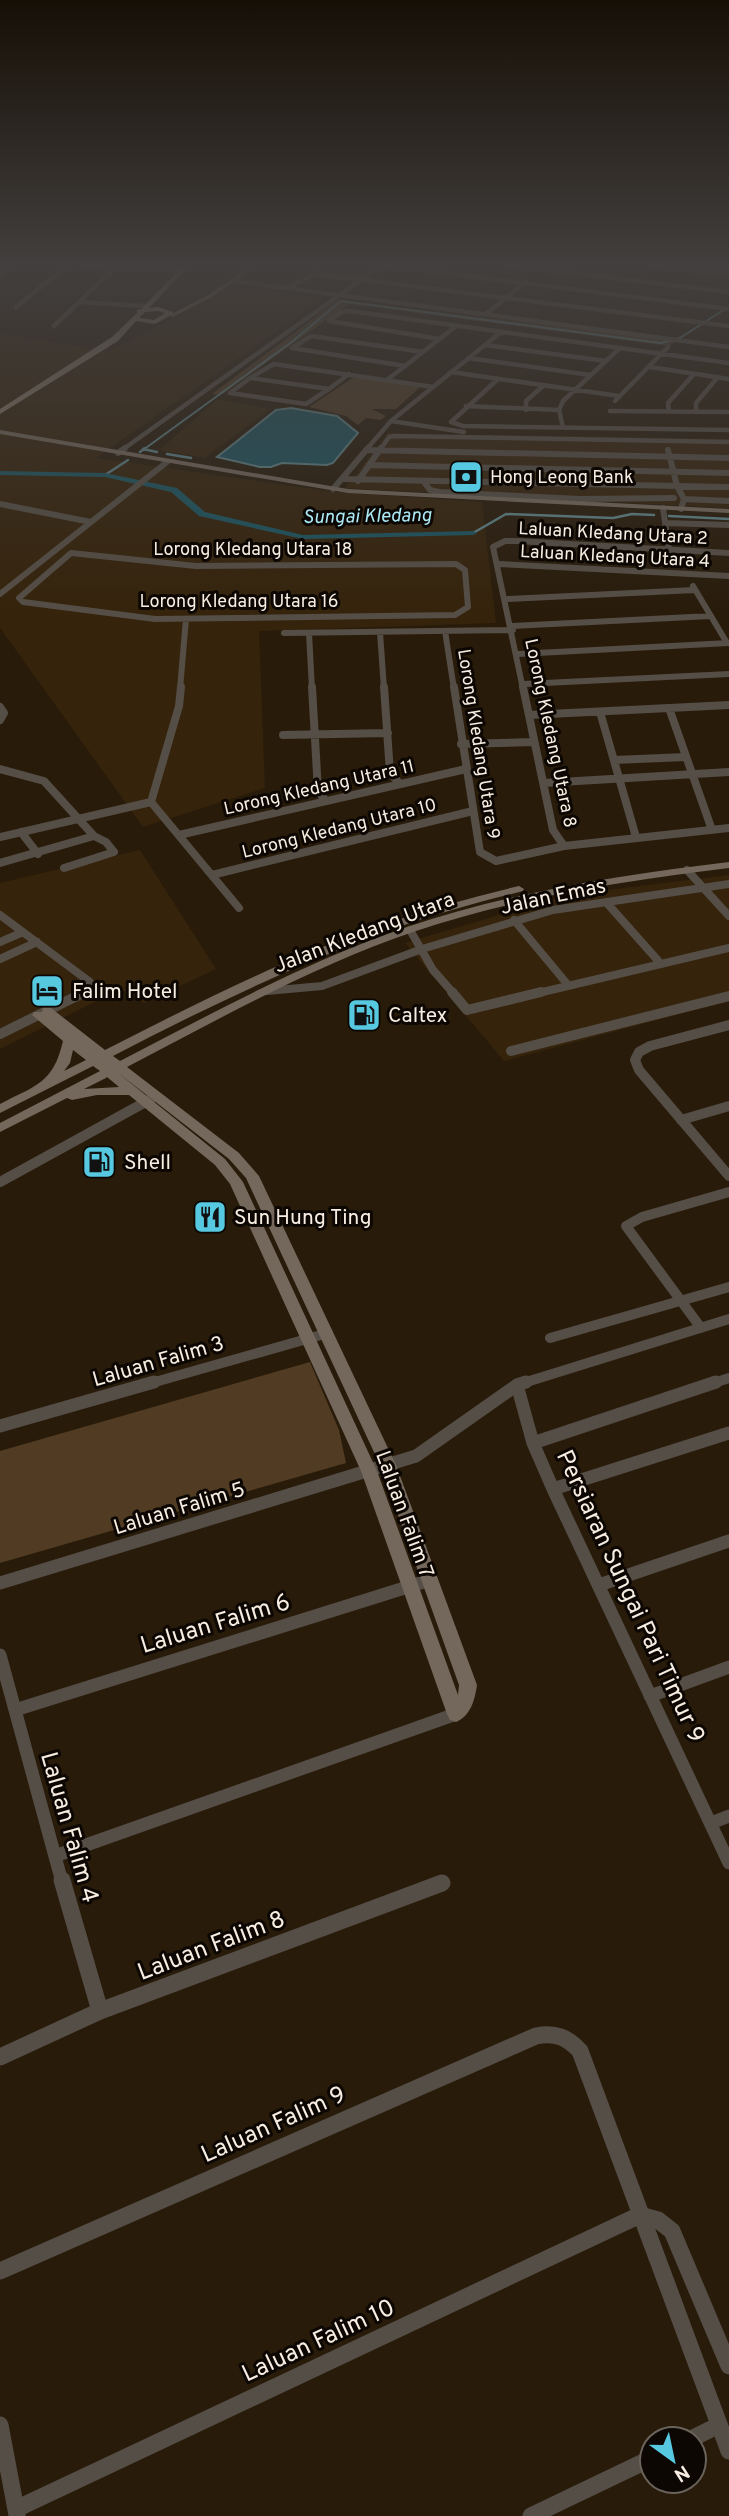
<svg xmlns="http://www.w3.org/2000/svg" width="729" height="2516" font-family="Overpass,sans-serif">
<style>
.built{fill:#35230b}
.green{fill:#513c23}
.water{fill:#1c5561;stroke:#5e8388;stroke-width:2}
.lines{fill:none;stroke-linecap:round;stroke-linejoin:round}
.stream-far1{stroke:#5e8388;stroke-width:2}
.stream{stroke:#5e8388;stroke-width:2.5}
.canal{fill:#1c5561;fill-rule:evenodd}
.street-far5{stroke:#554e46;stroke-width:4.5}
.street-far4{stroke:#554e46;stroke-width:6}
.street-far3{stroke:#554e46;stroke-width:8}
.street-far2{stroke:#554e46;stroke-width:10}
.street-far1{stroke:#554e46;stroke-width:13}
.street{stroke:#554e46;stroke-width:17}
.secondary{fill:#74685c;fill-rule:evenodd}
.primary{fill:#8c7d6c;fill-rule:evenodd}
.labels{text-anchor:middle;stroke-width:6;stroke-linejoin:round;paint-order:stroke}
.far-poi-label{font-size:18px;fill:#f7ede2;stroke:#0c0702;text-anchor:start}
.far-street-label{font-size:18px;fill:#f7ede2;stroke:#0c0702}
.far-water-label{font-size:19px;font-style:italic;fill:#adeaf8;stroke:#0c0702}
.street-label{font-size:21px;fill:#f7ede2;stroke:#0c0702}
.poi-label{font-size:21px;fill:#f7ede2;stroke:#0c0702;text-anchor:start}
.near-street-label{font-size:24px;fill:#f7ede2;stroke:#0c0702}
</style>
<rect width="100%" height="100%" fill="#281b0a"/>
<path class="built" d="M301,262H381L358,278L290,269Z
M231,284L324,298L96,458L334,492L482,502L496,623L259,631L265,788L143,827L0,628V333L108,352L180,315Z
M218,399L270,409L205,458L159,450Z
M388,433L729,439V508L345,488Z
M140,850L216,969L144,1003L121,989L0,1049V883Z
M729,875V1001L504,1061L405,943L566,895Z"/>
<path class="green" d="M338,300L677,341L669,346L349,304L221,395L212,394Z
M354,377L417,386L419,388L396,409H372L386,416L381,420L366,418L358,425L346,416L309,407Z
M310,1362L339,1430L346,1463L0,1563V1451Z"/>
<path class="water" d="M291,408L337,416L358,433L333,463L327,465L282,463L271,467H260L217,457L276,410Z"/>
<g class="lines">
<path class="stream-far1" d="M143,449L147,450
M143,450L293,341L341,301L661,343L680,338L725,309"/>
<path class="stream" d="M143,449L157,452
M140,452L145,448
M167,454L191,458
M105,475L128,460
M669,516L729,519
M473,533L506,514L613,518L632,514L654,515"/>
<path class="canal" d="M0,471L105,473L177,488L205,512L303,535L473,531L477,533L473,535L303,539L199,516L171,492L105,477L0,475Z"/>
<path class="street-far5" d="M482,262L729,292
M623,262L729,274
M69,264L182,270
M381,265L729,309
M0,276L17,262
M234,281L729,347
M287,288L315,274L729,326
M80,302L144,306
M16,307L72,262
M486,314L527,281
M54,326L117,266
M440,339L329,321L341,312L350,311L729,363
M485,345L606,361
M468,358L590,375
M405,366L292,348L311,336L423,352
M650,367L729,379
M451,372L619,396
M250,378L274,364L433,387
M250,378L329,389L306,404L230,393Z
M498,379L451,422L463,426L729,430
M387,380L456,326
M329,389L349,374
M615,401L668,347
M466,406L559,410
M526,410V401L543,386
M610,411L729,412
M669,411L668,403L694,374
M696,412V403L718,377
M391,421L464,432
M563,427L559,410L563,401L620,348
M122,450L386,262
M366,450L391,421L501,332
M380,450L389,437L394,436L729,442"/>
<path class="street-far4" d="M367,450L729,458
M668,450L677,486L684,499L681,509
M118,453L125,448
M369,465L729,473
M345,479L729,487
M358,481L381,448
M424,482L430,490L439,492L580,499L674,498
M333,489L368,448
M684,499L729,501
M0,504L91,522
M663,508L669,550
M666,523L729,525
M71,553L196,566L456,564L465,570L468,607L455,615L155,619L23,602L19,598Z
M499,564L729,576
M693,586L727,643
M0,594L167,462
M506,599L695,590
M512,626L711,616
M445,631L454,689
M380,632L384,689
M284,633L513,630
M309,633L312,689
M518,654L729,643
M524,684L729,674
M180,689L186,619
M523,689L493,547L505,541H517L729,553"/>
<path class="street-far3" d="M312,687L318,791L326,801
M384,687L390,773L400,784
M454,687L480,852L496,861L564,846L729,828
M523,687L553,830L564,846
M0,707L4,713L0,720
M669,708L712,830
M600,712L636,837
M529,715L729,705
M283,735L388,733
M461,744L534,742
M614,760L686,757
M0,769L44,781L94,836L106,842L114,852L64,868
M544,783L729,772
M151,802L179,706L181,687
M151,802L239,908
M21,832L38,854
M179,835L466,769
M0,837L151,802
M0,863L94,836
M687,870L729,916
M212,875L473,811
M606,902L661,964
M0,915L90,982L81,994
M514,920L568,985
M410,930L433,970L454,994
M0,942L23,932
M0,959L37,942
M267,991L322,986L422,949L553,910L729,884
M534,994L729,948"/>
<path class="street-far2" d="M452,992L467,1010L541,992
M729,1025L650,1046L639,1052L635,1060L639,1070L729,1176
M0,1034L85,992
M511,1051L729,996
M681,1120L729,1106
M0,1182L151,1099
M701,1328L626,1226L642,1217L729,1192
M550,1338L729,1287
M148,1384L328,1333
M520,1384L729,1319
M711,1384L729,1378"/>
<path class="street-far1" d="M517,1385L533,1443L553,1489L729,1863
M0,1426L154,1382
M533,1443L716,1382
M553,1489L729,1433
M0,1583L416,1456L517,1385L526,1382
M599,1585L729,1541
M0,1655L62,1882
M650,1696L729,1667
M15,1710L430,1580
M711,1823L729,1816
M55,1856L456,1714"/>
<path class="street" d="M62,1880L100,2011
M0,2057L100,2011L442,1883
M0,2271L536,2036C555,2032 567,2037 580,2051L729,2451
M0,2425L17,2515
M691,2439L719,2425
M16,2509L640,2215L658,2220L672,2231L729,2366
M531,2516L652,2458"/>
<path class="secondary" d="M256,262H262L212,297L173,317L168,316L208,295Z
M0,430L348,489L729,509V513L348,493L0,434Z
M729,862V868C623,881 518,897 416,931C315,965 221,1018 127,1067L239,1153L259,1176L396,1465L477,1685C475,1699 471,1716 456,1722L450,1720L447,1714L361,1471L230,1184L215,1165L129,1095H97L72,1100L67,1098L0,1132V1123L100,1071L93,1066L0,1113V1104C36,1085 53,1084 63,1041L32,1015L34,1012H42L43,1008H51L105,1050C195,1004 286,958 381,925C427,910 472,897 519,886L524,889L523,891C476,903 430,915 385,932C291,967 201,1010 113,1056L120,1061C213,1013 307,961 407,927C511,892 620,875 729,862ZM73,1050L86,1060L64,1071L70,1063ZM117,1072L229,1159L246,1178L380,1465L459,1685L458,1695L377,1471L243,1182L225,1159ZM107,1077L119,1087L84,1089L106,1078Z"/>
<path class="primary" d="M187,262H193L149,308L158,307L173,312V314L155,324L136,321L118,341L0,414V409L112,337L137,313V310L141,309ZM158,311L165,313L154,320L139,318L145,312Z"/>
</g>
<linearGradient id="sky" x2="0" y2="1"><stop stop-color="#160f06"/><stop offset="0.43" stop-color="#423f3e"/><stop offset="1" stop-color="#423f3e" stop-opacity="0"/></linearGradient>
<rect width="729" height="614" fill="url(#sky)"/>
<defs>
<symbol id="bank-square" viewBox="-11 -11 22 22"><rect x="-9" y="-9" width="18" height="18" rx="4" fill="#56c9e1" stroke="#0c0702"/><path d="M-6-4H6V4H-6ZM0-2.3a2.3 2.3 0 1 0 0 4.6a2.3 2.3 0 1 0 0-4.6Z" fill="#111"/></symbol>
<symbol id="hotel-square" viewBox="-11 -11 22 22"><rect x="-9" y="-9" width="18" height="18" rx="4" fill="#56c9e1" stroke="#0c0702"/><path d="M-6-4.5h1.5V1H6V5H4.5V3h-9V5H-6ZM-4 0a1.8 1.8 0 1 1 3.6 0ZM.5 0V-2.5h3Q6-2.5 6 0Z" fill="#111"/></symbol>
<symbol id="fuel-square" viewBox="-11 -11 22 22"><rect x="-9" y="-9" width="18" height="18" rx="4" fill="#56c9e1" stroke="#0c0702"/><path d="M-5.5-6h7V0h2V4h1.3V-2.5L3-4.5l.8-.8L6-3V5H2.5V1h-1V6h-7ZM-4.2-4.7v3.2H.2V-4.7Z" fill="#111"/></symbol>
<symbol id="restaurant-square" viewBox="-11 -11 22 22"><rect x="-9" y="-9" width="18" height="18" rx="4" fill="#56c9e1" stroke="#0c0702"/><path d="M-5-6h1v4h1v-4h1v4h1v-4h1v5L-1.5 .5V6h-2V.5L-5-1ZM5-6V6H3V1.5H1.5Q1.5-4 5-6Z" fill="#111"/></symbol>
</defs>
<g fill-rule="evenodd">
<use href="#bank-square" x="447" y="458" width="38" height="38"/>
<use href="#hotel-square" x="28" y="972" width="38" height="38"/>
<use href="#fuel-square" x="345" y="996" width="38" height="38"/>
<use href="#fuel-square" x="80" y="1143" width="38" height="38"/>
<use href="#restaurant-square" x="191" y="1198" width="38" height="38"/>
</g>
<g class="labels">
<g class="far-poi-label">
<text x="490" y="483">Hong Leong Bank</text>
</g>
<g class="far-street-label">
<text transform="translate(613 533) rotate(3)" y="6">Laluan Kledang Utara 2</text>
<text x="253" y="555">Lorong Kledang Utara 18</text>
<text transform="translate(615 556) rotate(3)" y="6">Laluan Kledang Utara 4</text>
<text x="239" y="607">Lorong Kledang Utara 16</text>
<text transform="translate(551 733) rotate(78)" y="6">Lorong Kledang Utara 8</text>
<text transform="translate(479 744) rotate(81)" y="6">Lorong Kledang Utara 9</text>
<text transform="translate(319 787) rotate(-13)" y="6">Lorong Kledang Utara 11</text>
<text transform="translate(339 828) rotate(-14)" y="6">Lorong Kledang Utara 10</text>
</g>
<g class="far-water-label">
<text transform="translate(367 515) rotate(-1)" y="7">Sungai Kledang</text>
</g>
<g class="street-label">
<text transform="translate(553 896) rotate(-12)" y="7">Jalan Emas</text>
<text transform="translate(364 932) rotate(-21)" y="7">Jalan Kledang Utara</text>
<text transform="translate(158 1361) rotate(-16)" y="7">Laluan Falim 3</text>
<text transform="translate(179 1508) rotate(-17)" y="7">Laluan Falim 5</text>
<text transform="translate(405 1514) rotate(70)" y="7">Laluan Falim 7</text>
</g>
<g class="poi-label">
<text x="72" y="998">Falim Hotel</text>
<text x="388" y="1022">Caltex</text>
<text x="124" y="1169">Shell</text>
<text x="234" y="1224">Sun Hung Ting</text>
</g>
<g class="near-street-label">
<text transform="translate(631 1596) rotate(65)" y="8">Persiaran Sungai Pari Timur 9</text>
<text transform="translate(215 1623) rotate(-17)" y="8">Laluan Falim 6</text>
<text transform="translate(70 1827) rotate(74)" y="8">Laluan Falim 4</text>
<text transform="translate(211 1945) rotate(-21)" y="8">Laluan Falim 8</text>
<text transform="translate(273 2124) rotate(-24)" y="8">Laluan Falim 9</text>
<text transform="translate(318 2340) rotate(-25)" y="8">Laluan Falim 10</text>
</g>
</g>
<g transform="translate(673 2460) rotate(147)"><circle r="33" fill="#0c0702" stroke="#6a635c" stroke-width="2"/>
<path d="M0-5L12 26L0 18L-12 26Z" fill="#56c9e1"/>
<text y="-10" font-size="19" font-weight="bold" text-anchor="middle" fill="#f7ede2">N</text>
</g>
</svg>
